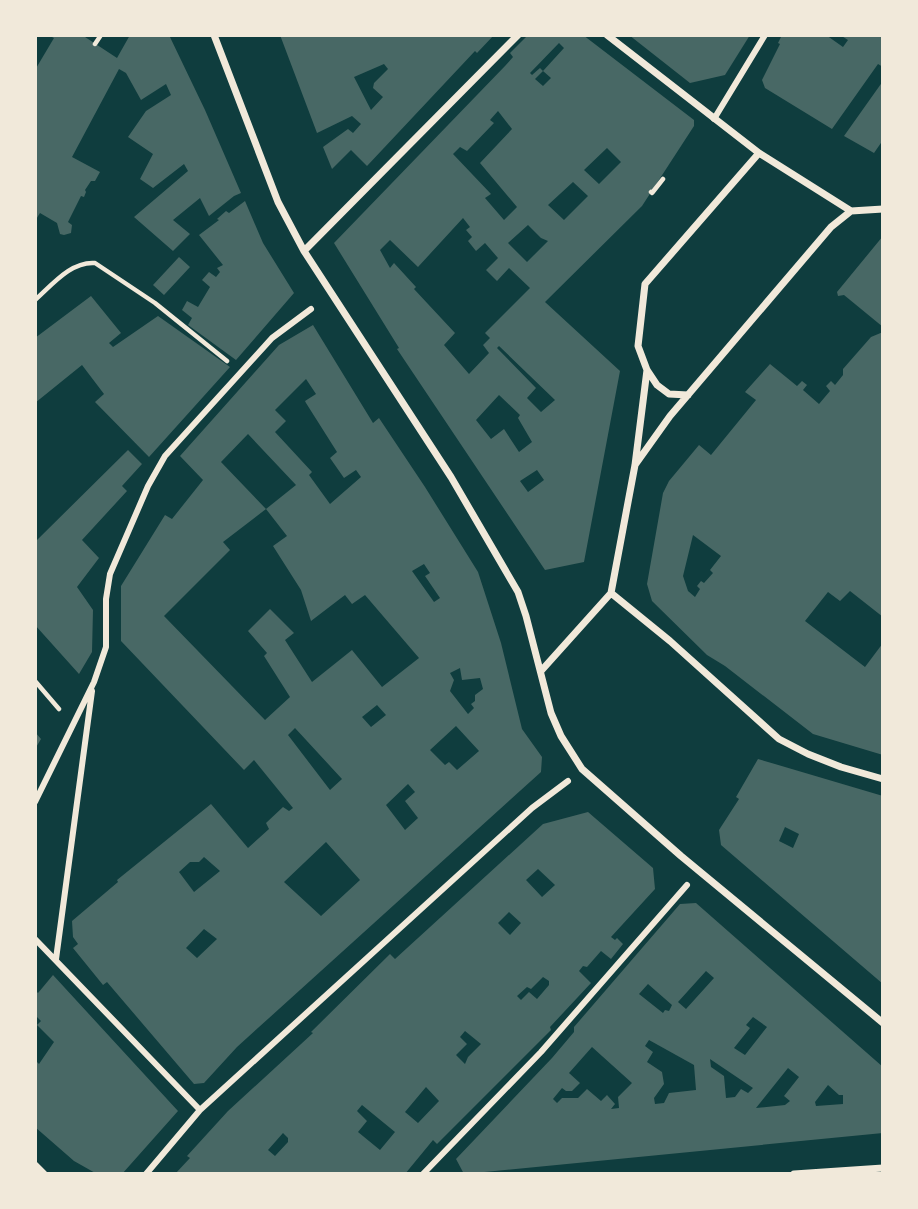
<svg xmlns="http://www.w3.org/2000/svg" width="918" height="1209" font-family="Figtree,sans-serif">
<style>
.building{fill:#486865;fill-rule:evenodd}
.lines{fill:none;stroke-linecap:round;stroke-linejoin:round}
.path{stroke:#f1e9da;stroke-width:4.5}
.pedestrian{stroke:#f1e9da;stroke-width:6}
.minor{stroke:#f1e9da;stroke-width:7}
</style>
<rect width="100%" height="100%" fill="#0f3d3e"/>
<path class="building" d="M48,35H82L117,58L130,35H169L205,110L241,193L234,196L209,216L200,198L173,220L190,234L173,251L134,217L188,171L184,164L153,188L140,179L153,154L128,137L146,111L171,95L166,84L141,100L126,73L119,69L72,157L100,172L95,181H91L85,190L86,192L84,197L81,196L68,222L72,225L71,233L64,235L60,234L57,223L40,213L35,221V70L54,38Z
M280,35H494L477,53L475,51L367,166L351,150L332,169L323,147L348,129L353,133L361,124L352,116L317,133ZM384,64L388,69L374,83L373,88L383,97L371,110L354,77Z
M528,35H583L694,120V126L642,206L545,302L620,371L584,562L545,570L397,349L399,348L334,243L505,66L513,57L510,53ZM559,43L564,48L543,71L551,78L543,86L535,79L543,71L540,68L532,75L530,73ZM498,111L512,129L480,163L517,207L504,220L485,198L491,194L453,154L460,147L467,151L494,123L490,120ZM607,148L621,162L599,184L584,170ZM573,182L588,196L564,220L548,205ZM463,218L470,227L466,230L472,237L468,241L476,251L485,243L498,258L486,270L497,281L509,268L530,288L485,333L490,338L483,345L489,353L469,374L444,345L455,333L414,289L416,287L394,263L390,268L380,250L390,240L418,267ZM528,225L541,238L548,241L527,262L508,243ZM499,346L555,400L541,412L527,398L536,388L497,348ZM499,395L520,415L518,418L532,442L519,452L504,429L491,439L476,420ZM537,470L544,480L528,492L520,481Z
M629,35H750L725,75L690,83Z
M782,35H826L843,47L848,40L840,35H883V67L878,64L832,129L765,88L762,80L780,44L778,43Z
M883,81V140L874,153L844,136Z
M245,201L263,243L294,293L236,360L188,325L192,318L182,310L187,301L198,307L210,287L202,280L209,272L216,277L220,272L217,268L223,265L199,235L219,220L217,219L226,211L229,213Z
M883,236V327L844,295L838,296L837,292Z
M179,257L190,267L164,295L153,285Z
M91,296L121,333L109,343L113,347L158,316L230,367L149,457L95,402L104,394L82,365L35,403V338Z
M313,325L373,423L379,418L425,487L478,572L501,643L522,729L542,757L541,772L237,1047L204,1083L194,1084L107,982L103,985L73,948L78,944L73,937L72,921L118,882L117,880L211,804L248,848L269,829L266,823L283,807L289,811L293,808L254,760L244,770L121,641V586L165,515L172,519L203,480L180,456L279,345ZM306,379L316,394L305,401L306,403L337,452L330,458L344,478L356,470L361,477L330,504L309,475L312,472L275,432L286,421L275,410ZM248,434L296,485L266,509L287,536L273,546L301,590L311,621L345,595L352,604L365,595L419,658L382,687L352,650L312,682L285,640L294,633L270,609L248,631L267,653L264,656L290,697L265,720L164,616L230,550L223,542L266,509L221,462ZM424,564L430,573L425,576L440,598L434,602L412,571ZM460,668L462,680L480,678L483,689L475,695V701L471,704L474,708L468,714L450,691L454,680L450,673ZM377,705L386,715L371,727L362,717ZM456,726L479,751L457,770L449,762L445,765L430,750ZM295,728L342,779L330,790L288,735ZM408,784L415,792L405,801L418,818L405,830L386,805ZM326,842L360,880L321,916L284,882ZM204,857L220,871L194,892L179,872L190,862H199ZM204,929L217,939L197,958L186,948Z
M883,332V617L850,591L840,601L828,592L805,621L865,667L883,643V755L813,734L725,666L707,655L652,601L647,584L663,493L669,481L699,445L711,455L756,400L745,392L770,364L797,386L802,381L807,385L803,390L819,404L830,391L826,386L831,381L835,385L843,375V369L871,337ZM693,535L721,556L710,570L713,573L704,583L701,581L697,586L700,589L695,597L688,591L683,576Z
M128,450L142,464L122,486L127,491L82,540L99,558L77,587L93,610L92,652L79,674L35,625V542Z
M35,732L41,739L35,749Z
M758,759L883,796V984L721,845L719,830L739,799L736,797ZM785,827L799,834L793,848L779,841Z
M588,812L653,868L655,889L611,937L615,940L617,938L623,944L611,959L601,951L587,967L583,966L579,971L591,983L550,1027L551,1030L437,1144L433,1140L405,1174H175L190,1158L187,1156L228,1111L313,1033L311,1032L390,954L395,959L543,824ZM538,869L555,885L542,897L526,880ZM509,912L521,923L510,935L498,923ZM543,977L549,981V985L537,999L529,992L521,1000L517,996L527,987L531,989ZM465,1031L481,1044L468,1057L465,1064L456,1055L467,1044L460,1037ZM426,1087L439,1101L418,1123L405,1112ZM362,1105L395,1132L380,1150L358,1132L367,1121L357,1111ZM283,1133L288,1138V1142L275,1156L268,1150Z
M696,903L883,1067V1133L464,1174L456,1159L552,1058L574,1032V1027L680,904ZM706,971L714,978L686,1009L678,1002ZM648,984L672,1005L669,1011L665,1010L663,1013L639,994ZM753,1017L767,1027L745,1055L734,1048L750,1028L746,1025ZM649,1040L694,1065L696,1090L669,1093L664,1103L655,1104L654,1098L664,1084L662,1072L647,1062L653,1052L645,1046ZM592,1047L632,1083L618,1097L619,1108L611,1109L615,1104L607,1095L601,1101L587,1089L578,1098H562L557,1103L553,1099L562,1088L566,1091H572L580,1083L569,1073ZM710,1059L753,1088L748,1093L741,1089L735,1097L726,1098L724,1076L711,1067ZM788,1068L799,1077L784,1096L790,1101L785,1105L756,1108ZM828,1085L839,1095H843V1104L816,1106L815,1102Z
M53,975L178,1111L122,1174H97L74,1161L35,1127V1060L39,1064L54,1042L37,1025L41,1021L35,1015V990L38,993Z"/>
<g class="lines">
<path class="path" d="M95,44L101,35
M651,192L652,193L663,179
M35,300C52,285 71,261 95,263L155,303L227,361
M35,681L59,709"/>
<path class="pedestrian" d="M714,119L765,35
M35,802L94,682L106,647V599L110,574L148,486L165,456L272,338L311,309
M35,939L200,1110
M56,959L92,691
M146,1174L200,1110L532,808L568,781
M423,1174L541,1052L687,885"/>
<path class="minor" d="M214,35L278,202L304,251L451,477L518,592L526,616L551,713L561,736L582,769L681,856L883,1023
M607,35L759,153
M304,251L518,35
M688,395L669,394L657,385L647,370L638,346L645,284L759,153L851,211L883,209
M635,465L670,416L831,227L851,211
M611,593L670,641L779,739L808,754L841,767L883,779
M541,671L611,593L635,465L647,370
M35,1165L44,1174
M794,1174L883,1168"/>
</g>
<rect width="918" height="1209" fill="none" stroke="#f1e9da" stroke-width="74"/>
</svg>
